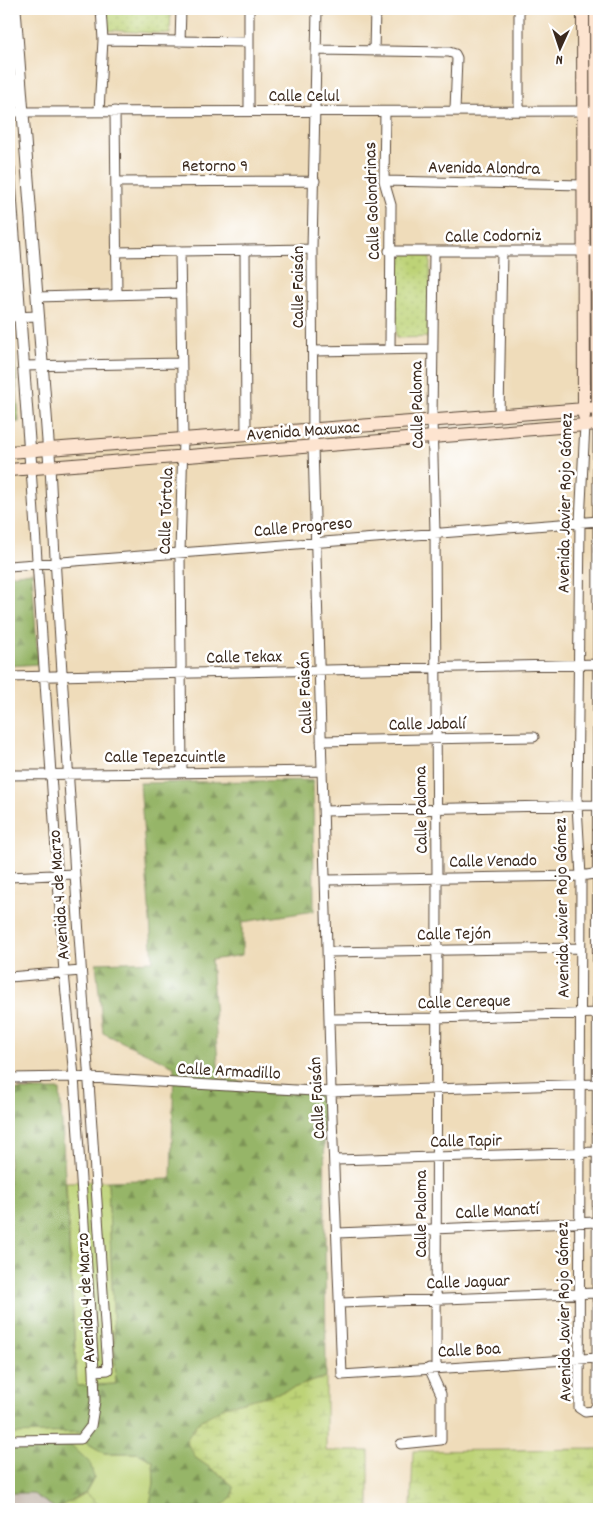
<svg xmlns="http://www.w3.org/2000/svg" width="608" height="1518" font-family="Dekko,sans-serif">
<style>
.industrial{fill:#cdc2b9}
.grass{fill:#bdd377;stroke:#7c7e4a}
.forest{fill:url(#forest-firs);stroke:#687043}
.wetland{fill:url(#wetland-marsh);stroke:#7c7e4a}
.park{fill:url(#park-dots);stroke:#7c7e4a}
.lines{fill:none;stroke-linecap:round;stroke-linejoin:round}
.minor-casing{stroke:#564535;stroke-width:11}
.tertiary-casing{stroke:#564535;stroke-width:13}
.secondary-casing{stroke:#564535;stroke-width:14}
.minor{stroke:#fff;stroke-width:9}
.tertiary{stroke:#fff;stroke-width:11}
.secondary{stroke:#fde4d0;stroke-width:12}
.labels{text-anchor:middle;stroke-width:5;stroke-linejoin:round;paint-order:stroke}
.street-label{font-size:18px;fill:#3b2a1e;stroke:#fff}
</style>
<defs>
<pattern id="forest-firs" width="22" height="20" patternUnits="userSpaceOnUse" patternTransform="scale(1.25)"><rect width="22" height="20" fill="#96b568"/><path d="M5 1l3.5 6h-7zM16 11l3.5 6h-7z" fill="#7c9355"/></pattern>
<pattern id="wetland-marsh" width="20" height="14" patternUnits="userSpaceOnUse" patternTransform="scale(1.25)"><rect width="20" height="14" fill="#bdd377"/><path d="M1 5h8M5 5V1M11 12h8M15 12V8" fill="none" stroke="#a3b566"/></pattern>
<pattern id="park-dots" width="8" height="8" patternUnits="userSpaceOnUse" patternTransform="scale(1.25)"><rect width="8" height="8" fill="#bdd377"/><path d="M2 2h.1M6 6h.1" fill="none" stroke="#a3b566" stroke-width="1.8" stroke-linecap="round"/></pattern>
</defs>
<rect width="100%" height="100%" fill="#fff"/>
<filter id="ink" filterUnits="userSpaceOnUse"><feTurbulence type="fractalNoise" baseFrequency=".02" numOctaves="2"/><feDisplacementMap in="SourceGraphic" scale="10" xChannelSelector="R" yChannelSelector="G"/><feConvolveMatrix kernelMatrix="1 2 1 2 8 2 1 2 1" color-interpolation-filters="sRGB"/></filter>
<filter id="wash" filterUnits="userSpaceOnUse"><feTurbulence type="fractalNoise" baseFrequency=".0096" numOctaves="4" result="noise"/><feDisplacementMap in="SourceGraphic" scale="20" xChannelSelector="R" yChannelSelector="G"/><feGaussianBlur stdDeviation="1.12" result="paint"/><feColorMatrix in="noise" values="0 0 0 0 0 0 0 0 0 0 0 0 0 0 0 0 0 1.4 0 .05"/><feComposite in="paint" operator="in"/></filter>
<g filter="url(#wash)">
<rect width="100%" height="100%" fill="#efdcba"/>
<path class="industrial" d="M9,1493H32L56,1509H9Z"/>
<path class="grass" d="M108,1181L116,1384L77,1386L66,1182Z
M56,1432H80L87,1443L104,1453H138L153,1461L154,1483L149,1509H104L85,1493L94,1477L70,1444L9,1446V1434Z"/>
<path class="forest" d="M9,326H13L19,422L9,423Z
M32,572L38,664L9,666V575Z
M313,780L314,911L242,922V955L211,960L219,1079L324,1091L326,1377L282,1392L196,1458L225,1478L234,1487L232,1498L217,1509H149L154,1483L153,1461L138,1453H104L87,1443L80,1432L9,1434V1090H60L77,1386L116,1384L108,1181L171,1179L174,1066L103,1033L96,963L153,961L140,783Z
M70,1444L90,1463L94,1477L85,1493L56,1509L32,1493H9V1446Z"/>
<path class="wetland" d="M326,1377V1451H369V1509H217L232,1498L234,1488L225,1478L196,1458L186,1441L197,1423L224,1407L282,1392Z
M599,1449V1509H411L413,1451Z
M85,1493L104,1509H56Z"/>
<path class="park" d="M104,9H171L170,34L103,30Z
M394,252L430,253V337L396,338Z"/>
</g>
<g filter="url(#ink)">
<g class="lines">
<defs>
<path id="minor" d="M249,9V111
M317,9L312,249L313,446L331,1092L342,1375L597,1358
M519,9V111
M103,40L249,42
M180,42L181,9
M317,50L449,52L455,54L457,58L455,110
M374,51L375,9
M99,111L103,40L101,9
M115,111L117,294
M9,112L588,111
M385,112L384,181L391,205L390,349
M384,181L584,185
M116,182L315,181
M245,250L246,434
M180,251L183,439L180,553L182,771
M389,251H589
M115,252L312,249
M434,252L432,420L435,532L437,877L436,1367
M37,297L180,293
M9,317L39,316
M313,351L432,349
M23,366L180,363
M499,415L502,252
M585,425L580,522L577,805L581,876L579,1408L585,1412L593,1411L597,1405L598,424
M31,468L64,973L74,1077L94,1371L108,1370C89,1069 66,768 50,467
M9,566L599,521
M9,677L599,664
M321,741L534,737
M9,775L322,771
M324,811L598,805
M9,877L74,874
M327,880L581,876L599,873
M328,952L580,948
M9,977L81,971
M329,1019L437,1018L599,1013
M9,1078L74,1077L331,1092L598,1084
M336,1160L597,1152
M338,1233L596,1222
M341,1303L596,1293
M9,1440L81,1439L91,1426L95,1401L94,1371
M401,1444L441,1440V1394L429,1368"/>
<path id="tertiary" d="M15,9L50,467
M9,168L31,468"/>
<path id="secondary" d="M583,9L584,416
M9,452L598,408
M9,470L598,424L596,9"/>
</defs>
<use href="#minor" class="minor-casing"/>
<use href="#tertiary" class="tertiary-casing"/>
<use href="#secondary" class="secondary-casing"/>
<use href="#minor" class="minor"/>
<use href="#tertiary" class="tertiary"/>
<use href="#secondary" class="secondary"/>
</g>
</g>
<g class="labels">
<g class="street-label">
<text x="304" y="101">Calle Celul</text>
<text x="215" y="171">Retorno 9</text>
<text transform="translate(484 167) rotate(1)" y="6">Avenida Alondra</text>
<text transform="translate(371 201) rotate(-92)" y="6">Calle Golondrinas</text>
<text transform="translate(493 235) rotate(-1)" y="6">Calle Codorniz</text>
<text transform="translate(297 287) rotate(-90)" y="6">Calle Faisán</text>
<text transform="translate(416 405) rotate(-91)" y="6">Calle Paloma</text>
<text transform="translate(303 430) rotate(-4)" y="6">Avenida Maxuxac</text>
<text transform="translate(564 503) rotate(-89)" y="6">Avenida Javier Rojo Gómez</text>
<text transform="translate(165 511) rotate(-88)" y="6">Calle Tórtola</text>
<text transform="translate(303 526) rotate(-5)" y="6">Calle Progreso</text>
<text transform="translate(244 656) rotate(-1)" y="6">Calle Tekax</text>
<text transform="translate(304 693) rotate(-92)" y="6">Calle Faisán</text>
<text transform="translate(427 723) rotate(-1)" y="6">Calle Jabalí</text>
<text x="165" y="762">Calle Tepezcuintle</text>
<text transform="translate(420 810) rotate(-91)" y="6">Calle Paloma</text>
<text transform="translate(493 860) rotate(-1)" y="6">Calle Venado</text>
<text transform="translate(58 895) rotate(-94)" y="6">Avenida 4 de Marzo</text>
<text transform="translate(561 908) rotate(-91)" y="6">Avenida Javier Rojo Gómez</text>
<text transform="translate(454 933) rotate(-1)" y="6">Calle Tejón</text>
<text transform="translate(464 1001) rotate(-2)" y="6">Calle Cereque</text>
<text transform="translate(229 1070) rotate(3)" y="6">Calle Armadillo</text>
<text transform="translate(316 1098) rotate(-93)" y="6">Calle Faisán</text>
<text transform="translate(466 1140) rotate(-1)" y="6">Calle Tapir</text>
<text transform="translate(497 1210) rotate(-3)" y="6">Calle Manatí</text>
<text transform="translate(420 1214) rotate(-90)" y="6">Calle Paloma</text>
<text transform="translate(468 1281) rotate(-2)" y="6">Calle Jaguar</text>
<text transform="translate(85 1298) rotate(-93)" y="6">Avenida 4 de Marzo</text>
<text transform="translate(563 1312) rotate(-91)" y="6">Avenida Javier Rojo Gómez</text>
<text transform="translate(469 1349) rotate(-3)" y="6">Calle Boa</text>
</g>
</g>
<rect width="608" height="1518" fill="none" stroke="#fff" stroke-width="30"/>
<g transform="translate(560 48) rotate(183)" stroke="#ffffff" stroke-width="4" paint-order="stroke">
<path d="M0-4L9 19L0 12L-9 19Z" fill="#3b2a1e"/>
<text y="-8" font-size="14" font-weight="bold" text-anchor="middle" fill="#3b2a1e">N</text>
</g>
</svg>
